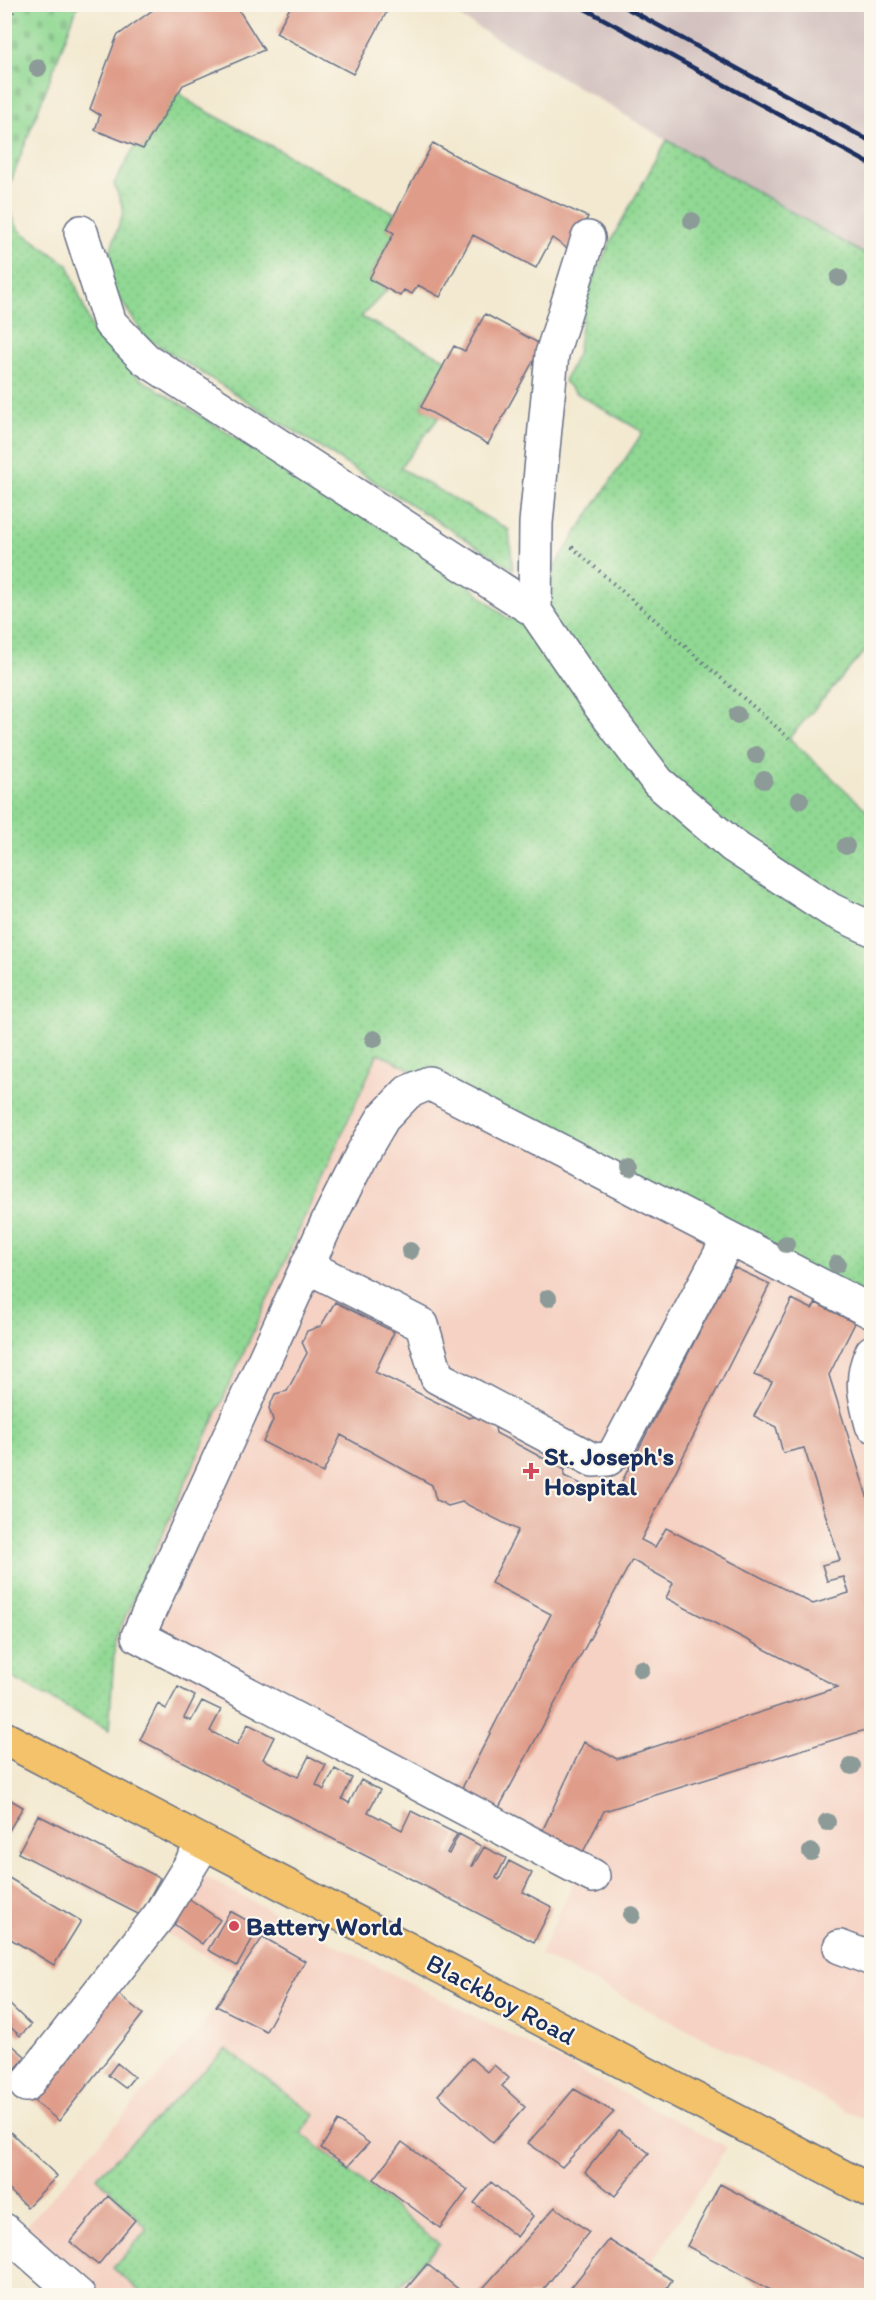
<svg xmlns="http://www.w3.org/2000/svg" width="876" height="2300" font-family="Itim,sans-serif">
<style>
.built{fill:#f5d2c3}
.industrial{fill:#d1bfbd}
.grass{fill:url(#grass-dots);stroke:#568478;stroke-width:1.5}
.cemetery{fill:url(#cemetery-stones);stroke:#568478;stroke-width:1.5}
.building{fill:#df9c89}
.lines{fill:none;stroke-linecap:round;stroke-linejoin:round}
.minor-casing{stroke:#677086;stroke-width:36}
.major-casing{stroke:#677086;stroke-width:36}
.path{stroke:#677086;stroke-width:4;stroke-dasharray:1.5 4.5;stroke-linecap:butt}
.minor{stroke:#fff;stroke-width:33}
.major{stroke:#f3c26a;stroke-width:33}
.rail{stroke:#1b2f5e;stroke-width:4.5}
.tree{fill:#8c9a98}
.poi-dot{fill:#d1495b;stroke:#fbf7ec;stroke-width:2}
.labels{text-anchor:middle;stroke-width:4.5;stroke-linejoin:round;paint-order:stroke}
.poi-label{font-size:26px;font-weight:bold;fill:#1b2f5e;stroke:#fbf7ec;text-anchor:start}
.street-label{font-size:26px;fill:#1b2f5e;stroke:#fbf7ec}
</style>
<defs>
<pattern id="grass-dots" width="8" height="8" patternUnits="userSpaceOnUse" patternTransform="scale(1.5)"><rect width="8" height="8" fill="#90d893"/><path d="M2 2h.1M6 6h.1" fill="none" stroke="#7cba81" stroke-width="1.8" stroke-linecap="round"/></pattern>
<pattern id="cemetery-stones" width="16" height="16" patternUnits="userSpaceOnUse" patternTransform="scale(1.5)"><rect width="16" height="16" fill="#90d893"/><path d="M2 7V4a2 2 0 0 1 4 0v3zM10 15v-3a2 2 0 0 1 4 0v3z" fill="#7cba81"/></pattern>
</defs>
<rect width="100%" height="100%" fill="#fbf7ec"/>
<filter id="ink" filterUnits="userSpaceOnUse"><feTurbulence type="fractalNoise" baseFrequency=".0167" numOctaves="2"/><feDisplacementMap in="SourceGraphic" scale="12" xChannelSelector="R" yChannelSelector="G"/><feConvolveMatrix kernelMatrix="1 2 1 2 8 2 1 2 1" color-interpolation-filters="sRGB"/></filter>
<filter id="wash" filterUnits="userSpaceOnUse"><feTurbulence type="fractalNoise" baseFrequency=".008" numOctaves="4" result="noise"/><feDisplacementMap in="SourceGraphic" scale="24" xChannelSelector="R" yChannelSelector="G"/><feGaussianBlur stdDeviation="1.35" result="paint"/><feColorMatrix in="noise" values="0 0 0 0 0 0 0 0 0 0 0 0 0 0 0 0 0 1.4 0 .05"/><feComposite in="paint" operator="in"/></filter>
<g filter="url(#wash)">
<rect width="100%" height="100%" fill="#f3e9d0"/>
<path class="built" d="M378,1053L871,1302V2123L540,1955L575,1878L115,1640Z
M201,1875L727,2147L630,2295H83L20,2233L202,2027L238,1974L159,1929Z"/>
<path class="industrial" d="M440,5H871V258L667,140Z"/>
<path class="grass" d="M178,92L195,105L395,213L387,228L394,233L369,279L387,290L361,317L447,360L421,407L439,417L400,468L509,530L513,569L145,337L116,293L106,264L124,210L114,184L135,146L143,149Z
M667,140L871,258V644L789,738L871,814V1302L378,1053L115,1640L109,1730L5,1674L4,201L19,230L68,265L94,334L139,378L456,574L509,620L550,573L643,432L576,393L564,381L577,354L584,307L593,279L615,233Z
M226,2049L315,2115L301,2133L439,2244L391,2295H144L113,2268L148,2229L97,2177Z"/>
<path class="cemetery" d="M5,4L78,5L5,197L4,5Z"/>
<g id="blocks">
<path class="building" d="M161,4H235L264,50L183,85L143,149L95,130L100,115L90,109L117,36Z
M292,4H391L353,74L276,33Z
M433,143L476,167L588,217L568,249L552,238L536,268L473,235L440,297L418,285L412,294L404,290L400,296L369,279L394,233L387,229Z
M485,314L542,345L488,444L421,407L454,346L465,351Z
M733,1267L770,1284L641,1540L655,1547L666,1528L813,1604L849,1593L844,1577L827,1581L822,1565L840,1560L804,1448L783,1453L776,1427L754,1416L772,1382L754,1375L792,1299L812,1309L816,1303L855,1323L829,1375L872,1512V1728L604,1811L579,1860L538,1840L584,1742L617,1759L838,1687L666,1598L673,1583L632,1560L495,1815L458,1796L551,1614L491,1583L518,1530L462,1502L448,1506L436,1500L432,1485L341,1435L323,1473L263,1442L273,1420L269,1408L275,1394L287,1391L307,1353L302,1342L307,1331L321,1326L335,1302L394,1332L375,1372L469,1418L481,1415L494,1422L496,1433L565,1470L564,1476L600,1493L607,1481L619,1487Z
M178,1687L195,1696L184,1718L191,1721L202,1701L221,1710L210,1731L237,1745L248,1724L274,1737L263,1759L298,1777L309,1756L326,1765L316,1785L324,1790L335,1769L352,1778L342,1799L349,1803L361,1780L380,1790L368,1812L402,1830L411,1811L457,1834L447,1853L449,1854L459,1834L481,1846L471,1866H473L484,1847L506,1858L496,1878L499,1880L509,1861L532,1873L523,1892L552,1907L534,1942L140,1740L158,1704L166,1709Z
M4,1796L23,1807L4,1839Z
M38,1815L160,1878L140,1915L18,1853Z
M4,1875L81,1921L54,1965L4,1935Z
M187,1897L220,1920L202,1944L170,1921Z
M230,1911L259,1927L237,1966L208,1950Z
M263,1937L305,1961L266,2031L216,2006Z
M114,1991L143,2014L59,2121L30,2098Z
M5,2000L31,2025L20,2036L5,2022Z
M4,2038L26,2057L4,2081Z
M471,2058L487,2072L494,2065L509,2078L502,2086L525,2107L493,2143L438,2095Z
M117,2063L134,2077L125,2088L108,2075Z
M574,2089L614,2112L562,2167L528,2143Z
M338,2121L369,2143L348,2166L321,2148Z
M4,2126L57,2176L27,2207L4,2185Z
M619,2130L649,2153L615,2196L585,2172Z
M402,2142L468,2190L440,2228L374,2179Z
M491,2182L533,2216L517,2237L474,2203Z
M720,2184L872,2264V2295H780L687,2246Z
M108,2196L135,2220L98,2265L70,2242Z
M555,2207L589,2232L539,2295H477Z
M609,2240L672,2280L662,2295H565Z
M427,2264L462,2292L459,2295H401Z"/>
</g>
</g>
<g filter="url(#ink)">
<use href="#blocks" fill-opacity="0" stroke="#677086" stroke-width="1.5"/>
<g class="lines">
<defs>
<path id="minor" d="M81,232L110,323L145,359L535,611L598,703L658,782L733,846L831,910L872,929
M535,611L536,523L552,354L588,238
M307,1266L422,1325L437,1377L593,1460L608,1459L615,1453L729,1238
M872,1352C859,1378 865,1398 872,1425
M593,1876L138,1636L326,1225L362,1154L383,1118L408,1092L429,1083L872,1312
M840,1947L872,1959
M26,2085L159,1916L204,1843
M4,2230L79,2296"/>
<path id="major" d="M4,1738L872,2192"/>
</defs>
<use href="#minor" class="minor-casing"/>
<use href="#major" class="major-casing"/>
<path class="path" d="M4,35L16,4
M572,547L789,738"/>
<use href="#minor" class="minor"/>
<use href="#major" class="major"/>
<path class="rail" d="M576,4L872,165
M619,4L872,142"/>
</g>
<g class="tree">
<circle cx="38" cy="68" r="9"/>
<circle cx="692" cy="221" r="9"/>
<circle cx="839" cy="278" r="9"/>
<circle cx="737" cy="715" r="9"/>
<circle cx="756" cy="755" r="9"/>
<circle cx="764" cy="780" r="9"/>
<circle cx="800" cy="800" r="9"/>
<circle cx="846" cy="846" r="9"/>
<circle cx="374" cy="1039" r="9"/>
<circle cx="630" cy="1168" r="9"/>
<circle cx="786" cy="1244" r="9"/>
<circle cx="410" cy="1251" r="9"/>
<circle cx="837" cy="1264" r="9"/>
<circle cx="548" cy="1298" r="9"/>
<circle cx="641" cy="1669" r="9"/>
<circle cx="852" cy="1766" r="9"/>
<circle cx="827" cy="1822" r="9"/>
<circle cx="811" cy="1852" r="9"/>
<circle cx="632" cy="1915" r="9"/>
</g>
</g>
<g class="poi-dot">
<path d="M528 1462h6v6h6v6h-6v6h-6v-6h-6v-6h6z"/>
<circle cx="234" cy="1926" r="6"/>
</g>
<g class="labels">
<g class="poi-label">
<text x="544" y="1465">St. Joseph's<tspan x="544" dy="30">Hospital</tspan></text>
<text x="246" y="1935">Battery World</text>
</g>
<g class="street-label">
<text transform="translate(501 1999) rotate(28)" y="9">Blackboy Road</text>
</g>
</g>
<rect width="876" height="2300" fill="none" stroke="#fbf7ec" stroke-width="24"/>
</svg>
